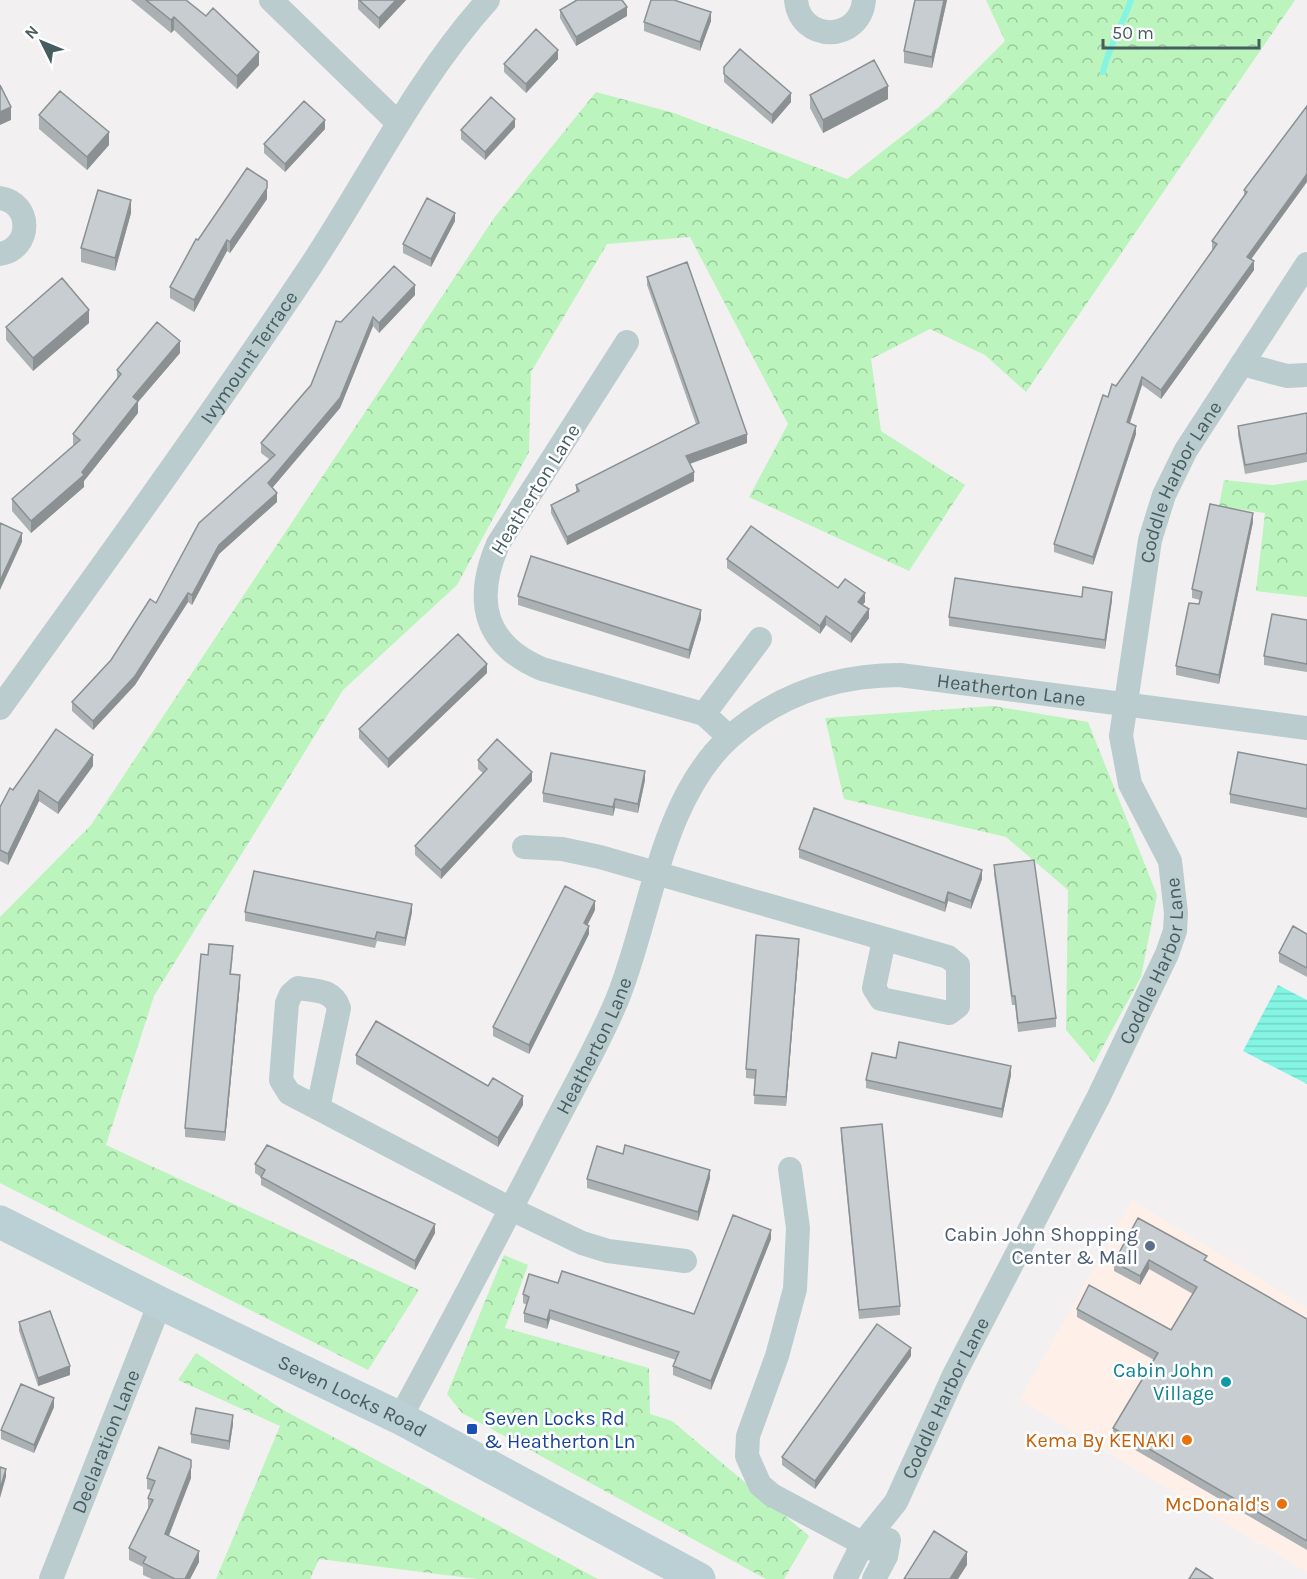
<svg xmlns="http://www.w3.org/2000/svg" width="1307" height="1579" font-family="Karla,sans-serif">
<style>
.commercial{fill:#fef0e9}
.forest{fill:url(#forest-crowns)}
.water{fill:url(#water-rules)}
.lines{fill:none;stroke-linecap:round;stroke-linejoin:round}
.stream{stroke:#84f5e2;stroke-width:6}
.street{stroke:#baccce;stroke-width:24}
.secondary{stroke:#bad0d4;stroke-width:33}
.wall{fill:#abb0b3}
.shaded-wall{fill:#8b9092}
.building{fill:#c7cdd0;stroke:#8b9092;stroke-width:1.5}
.service-dot{fill:#5c6f8a;stroke:#fff;stroke-width:2}
.culture-dot{fill:#0f9aa8;stroke:#fff;stroke-width:2}
.transit-dot{fill:#1a4fb4;stroke:#fff;stroke-width:2}
.food-dot{fill:#e8710a;stroke:#fff;stroke-width:2}
.labels{text-anchor:middle;stroke-width:5;stroke-linejoin:round;paint-order:stroke}
.street-label{font-size:20px;fill:#465d60;stroke:#fff}
.service-label{font-size:20px;fill:#4e5e75;stroke:#fff;text-anchor:end}
.culture-label{font-size:20px;fill:#0d838f;stroke:#fff;text-anchor:end}
.transit-label{font-size:20px;fill:#164399;stroke:#fff;text-anchor:start}
.food-label{font-size:20px;fill:#c56008;stroke:#fff;text-anchor:end}
</style>
<defs>
<pattern id="forest-crowns" width="20" height="18" patternUnits="userSpaceOnUse" patternTransform="scale(1.5)"><rect width="20" height="18" fill="#bbf4bc"/><path d="M2 6a3 3 0 1 1 6 0M12 15a3 3 0 1 1 6 0" fill="none" stroke="#9ac99c"/></pattern>
<pattern id="water-rules" width="6" height="5" patternUnits="userSpaceOnUse" patternTransform="scale(1.5)"><rect width="6" height="5" fill="#84f5e2"/><path d="M0 2.5h6" fill="none" stroke="#73d4c4"/></pattern>
</defs>
<rect width="100%" height="100%" fill="#f3f0f1"/>
<path class="commercial" d="M1132,1200L1307,1308V1572L1020,1400Z"/>
<path class="forest" d="M986,0H1295L1026,392L985,355L930,329L871,359L881,431L965,485L909,571L749,497L788,424L690,237L607,244L531,372L529,452L457,585L343,690L154,996L106,1145L419,1290L368,1370L0,1183V917L91,825L494,218L596,92L674,113L847,179L938,108L1005,41Z
M1224,480L1273,485L1307,480V597L1256,591L1265,513L1219,506Z
M993,706L1088,722L1157,895L1141,977L1094,1063L1066,1030L1068,890L1006,837L844,799L825,718Z
M504,1255L528,1265L505,1328L649,1368L650,1414L672,1421L809,1536L784,1579H766L462,1413L447,1394Z
M196,1353L285,1411L598,1579H477L319,1559L310,1579H216L280,1426L178,1380Z"/>
<path class="water" d="M1278,985L1307,1000V1084L1243,1051Z"/>
<g class="lines">
<path class="stream" d="M1103,72C1109,46 1122,26 1131,0"/>
<g class="street">
<path d="M271,0L398,123"/>
<path d="M796,0C800,43 860,43 864,0"/>
<path d="M0,198C33,203 32,249 0,254"/>
<path d="M627,342L498,544C474,600 483,644 542,669L704,714L729,737"/>
<path d="M1242,364L1287,376L1307,375"/>
<path id="s1" d="M0,708C105,562 210,417 310,267C369,178 416,80 488,0"/>
<path d="M704,714L760,639"/>
<path d="M524,847L562,849L600,857L948,957L958,965V1006L949,1013L881,999L874,988L884,940"/>
<path d="M318,1108L339,1008C333,989 315,991 298,988L291,994L287,1003L281,1080L289,1093L511,1209L582,1243L608,1251L685,1261"/>
<path d="M790,1169L798,1228L795,1289L777,1356L748,1436L747,1456L760,1485L772,1495L886,1556"/>
<path id="s2" d="M400,1418C449,1328 497,1236 544,1145C568,1097 596,1050 617,1000C651,917 660,800 730,737C779,694 836,675 900,675L1307,728"/>
<path id="s3" d="M51,1579L160,1303"/>
<path id="s4" d="M845,1579L863,1543L896,1502L954,1375L1098,1098L1167,954L1175,931L1176,913L1170,861L1130,784L1121,736L1150,540L1164,495L1186,450L1307,264"/>
<path d="M874,1579L886,1556L889,1540"/>
</g>
<path class="secondary" id="s5" d="M0,1222L160,1303L400,1418L699,1579"/>
</g>
<path class="wall" d="M131,0H186L259,65L237,89L174,30L171,33Z
M358,0H406L379,29L358,9Z
M915,0H947L932,68L904,63V51Z
M560,10L627,16L576,46L560,18Z
M711,21L700,51L644,31V22Z
M558,59L526,93L504,72V64Z
M724,67L791,102L772,124L724,82Z
M810,95L888,99L823,133L810,108Z
M1307,106L1251,260L1254,270L1161,399L1142,385L1130,423L1136,434L1093,565L1054,552V544L1108,397L1213,250H1212V241L1244,195V190Z
M39,115L109,145L87,170L39,129Z
M515,127L485,160L461,139V130Z
M325,129L285,172L264,153V144Z
M267,199L230,253L227,251L194,312L170,298V287L198,240Z
M131,213L115,271L81,262V248Z
M455,221L431,267L403,253V244Z
M647,277L747,443L690,464L694,481L567,545L551,513V505L576,492V485L696,424L647,285Z
M415,295L379,333L373,326L340,408L272,488L277,502L219,554L192,605L188,602L135,685L93,730L72,711V702L111,660L269,459L261,453V443L311,385L341,322Z
M89,323L33,371L6,340V327Z
M180,353L138,402V413L84,481V487L31,533L12,511V499L73,446V434L117,379V370Z
M1307,413V462L1245,474L1238,435V426Z
M1253,522L1219,684L1176,675V666L1200,600L1192,598V589Z
M727,559L865,602L862,605L869,618L851,643L826,625L820,634L727,568Z
M518,596L701,619L689,659L518,605Z
M1082,597L1112,600L1105,649L949,626V617Z
M1307,620V672L1264,665V656Z
M487,673L388,768L359,738V729Z
M478,760L532,781L441,879L415,855V846L483,773L478,769Z
M1307,765V818L1230,803V794Z
M93,766L58,814L39,801L8,865L0,861V807L13,790Z
M645,780L638,813L615,808L613,816L543,802V793Z
M799,849L982,879L971,909L948,901L945,912L799,858Z
M994,865L1056,1018V1027L1018,1032L1015,1005H1012L994,874Z
M595,910L587,925L589,934L529,1054L493,1036V1027Z
M245,912H412L405,946L377,941L375,948L245,921Z
M1307,934V977L1279,962V953Z
M799,947L786,1106L754,1104L755,1079L746,1078V1069Z
M233,955L231,974L240,984L225,1141L185,1137V1128Z
M356,1055L488,1086L523,1105L498,1147L356,1064Z
M1011,1075L1002,1118L866,1088V1080Z
M841,1128L900,1306V1315L859,1319L841,1137Z
M255,1164L435,1233L415,1270L261,1185V1177L255,1173Z
M710,1178L698,1221L587,1188V1179Z
M1138,1218L1207,1262L1307,1319V1550L1113,1437V1428L1154,1360L1077,1317V1309L1171,1330L1193,1294L1149,1269L1140,1285L1114,1271V1262Z
M771,1239L711,1390L673,1375V1366L676,1360L550,1319L547,1329L524,1322V1313L527,1305L523,1303V1294L558,1283L694,1314Z
M19,1322L70,1375L38,1386L19,1331Z
M911,1356L815,1489L782,1465V1457Z
M54,1407L34,1453L1,1439V1430Z
M233,1424L229,1450L191,1443V1434Z
M147,1478H191L169,1536L199,1562L190,1579H152L143,1575V1567L129,1560V1548L148,1509V1498L151,1490L147,1489Z"/>
<path class="shaded-wall" d="M396,0H406L379,29V18Z
M944,0H947L932,68V57Z
M627,7V16L576,46V37Z
M711,12V21L700,51V42Z
M174,17V30L171,33V20Z
M558,50V59L526,93V84Z
M259,52V65L237,89V76Z
M888,86V99L823,133V120Z
M791,93V102L772,124V115Z
M11,107V120L0,125V112Z
M515,119V127L485,160V152Z
M325,120V129L285,172V164Z
M109,132V145L87,170V157Z
M1307,174V182L1247,265V257Z
M267,188V199L230,253V242Z
M131,200V213L115,271V258Z
M455,213V221L431,267V259Z
M227,240V251L194,312V300Z
M1254,261V270L1161,399V390Z
M415,285V295L379,333V323Z
M89,310V323L33,371V358Z
M373,317V326L340,408L268,493V483Z
M180,341V353L138,402V413L84,481V487L31,533V521L82,472L133,397Z
M1142,377V385L1127,431V422Z
M1136,426V434L1093,565V557Z
M747,434V443L686,465V456Z
M694,472V481L567,545V537Z
M277,493V502L219,554L192,605V595L219,545Z
M1253,513V522L1219,684V675Z
M22,533V542L0,590V581Z
M1112,592V600L1105,649V640Z
M188,593V602L135,685L93,730V721Z
M865,593V602L858,611V602Z
M869,609V618L851,643V634Z
M701,610V619L689,659V650Z
M826,616V625L820,634V626Z
M487,664V673L388,768V759Z
M93,755V766L58,814V803Z
M645,771V780L638,813V804Z
M532,772V781L441,879V870Z
M39,790V801L8,865V854Z
M615,799V808L613,816V807Z
M982,870V879L971,909V901Z
M948,892V901L945,912V903Z
M595,901V910L584,932V923Z
M412,904V912L405,946V938Z
M589,926V934L529,1054V1045Z
M799,939V947L786,1106V1097Z
M240,975V984L225,1141V1132Z
M1011,1066V1075L1002,1118V1109Z
M523,1096V1105L498,1147V1138Z
M710,1170V1178L698,1221V1212Z
M435,1224V1233L415,1270V1261Z
M771,1230V1239L711,1390V1381Z
M1149,1260V1269L1140,1285V1276Z
M550,1310V1319L547,1329V1320Z
M911,1348V1356L815,1489V1481Z
M70,1366V1375L38,1386V1378Z
M54,1398V1407L34,1453V1445Z
M233,1415V1424L229,1450V1441Z
M191,1467V1478L165,1545V1534Z
M6,1469V1477L0,1498V1489Z
M199,1551V1562L190,1579H185Z
M967,1552V1565L958,1579H950Z"/>
<path class="building" d="M146,0H186L206,16L213,8L259,52L237,76L174,17L171,20Z
M359,0H396L379,18Z
M577,0H622L627,7L576,37L560,10Z
M651,0H674L711,12L700,42L644,22Z
M915,0H944L932,57L904,51Z
M536,29L558,50L526,84L504,64Z
M740,49L791,93L772,115L724,74V67Z
M874,60L888,86L823,120L810,95Z
M0,85L11,107L0,112Z
M60,91L109,132L87,157L39,115Z
M491,97L515,119L485,152L461,130Z
M304,101L325,120L285,164L264,144Z
M1307,106V174L1247,257L1254,261L1161,390L1142,377L1127,422L1136,426L1093,557L1054,544L1103,395L1108,397L1112,384L1116,386L1217,244L1212,241L1247,192L1244,190Z
M247,168L267,181V188L230,242L227,240L194,300L170,287L196,239L198,240Z
M98,190L131,200L115,258L81,248Z
M427,198L455,213L431,259L403,244Z
M687,262L747,434L686,456L694,472L567,537L551,505L579,491L576,485L699,423L647,277Z
M394,266L415,285L379,323L373,317L340,398L268,483L277,493L219,545L192,595L188,593L135,676L93,721L72,702L111,660L150,599L156,603L199,523L275,455L261,443L311,385L336,321L341,322Z
M62,278L89,310L33,358L6,327Z
M157,322L180,341L133,397L138,401L82,472L84,475L31,521L12,499L80,440L73,434L121,374L117,370Z
M1307,413V453L1245,465L1238,426Z
M1210,504L1253,513L1219,675L1176,666L1189,603L1199,604L1202,592L1192,589Z
M0,523L22,533L0,581Z
M751,526L838,588L845,579L865,593L858,602L869,609L851,634L826,616L820,626L727,559Z
M531,556L701,610L689,650L518,596Z
M955,578L1082,597L1083,587L1112,592L1105,640L949,617Z
M1272,614L1307,620V664L1264,656Z
M458,634L487,664L388,759L359,729Z
M56,729L93,755L58,803L39,790L8,854L0,850V807L10,788L13,790Z
M497,739L532,772L441,870L415,846L487,769L478,760Z
M1238,752L1307,765V809L1230,794Z
M551,753L645,771L638,804L615,799L613,807L543,793Z
M814,808L982,870L971,901L948,892L945,903L799,849Z
M1034,860L1056,1018L1018,1023L1015,996H1012L994,865Z
M254,871L412,904L405,938L377,932L375,939L245,912Z
M565,886L595,901L584,923L589,926L529,1045L493,1027Z
M1293,926L1307,934V968L1279,953Z
M756,935L799,939L786,1097L754,1095L756,1070L746,1069Z
M209,944L233,946L230,974L240,975L225,1132L185,1128L201,954L208,955Z
M376,1021L488,1086L493,1078L523,1096L498,1138L356,1055Z
M899,1042L1011,1066L1002,1109L866,1080L872,1053L896,1058Z
M882,1124L900,1306L859,1310L841,1128Z
M267,1145L435,1224L415,1261L261,1177L265,1170L255,1164Z
M625,1145L710,1170L698,1212L587,1179L597,1146L623,1154Z
M733,1215L771,1230L711,1381L673,1366L679,1352L550,1310L547,1320L524,1313L529,1297L523,1294L529,1274L558,1283L562,1271L694,1314Z
M1138,1218L1207,1256L1204,1260L1307,1319V1541L1113,1428L1158,1353L1077,1309L1089,1285L1171,1330L1197,1287L1149,1260L1140,1276L1114,1262Z
M50,1311L70,1366L38,1378L19,1322Z
M877,1324L911,1348L815,1481L782,1457Z
M21,1384L54,1398L34,1445L1,1430Z
M196,1408L233,1415L229,1441L191,1434Z
M159,1447L191,1460V1467L165,1534L199,1551L185,1579H175L143,1563L146,1557L129,1548L153,1500L148,1498L155,1481L147,1478Z
M0,1467L6,1469L0,1489Z
M934,1531L967,1552L950,1579H904Z
M1196,1568L1213,1579H1189Z"/>
<circle class="service-dot" cx="1150" cy="1246" r="6"/>
<circle class="culture-dot" cx="1226" cy="1382" r="6"/>
<rect class="transit-dot" x="466" y="1423" width="12" height="12" rx="3"/>
<g class="food-dot">
<circle cx="1187" cy="1440" r="6"/>
<circle cx="1282" cy="1504" r="6"/>
</g>
<g class="labels">
<g class="street-label">
<text dy="7" stroke="none"><textPath href="#s1" startOffset="430">Ivymount Terrace</textPath></text>
<text dy="7" stroke="none"><textPath href="#s4" startOffset="1198">Coddle Harbor Lane</textPath></text>
<text transform="translate(535 489) rotate(-58)" y="7">Heatherton Lane</text>
<text dy="7" stroke="none"><textPath href="#s2" startOffset="1058">Heatherton Lane</textPath></text>
<text dy="7" stroke="none"><textPath href="#s4" startOffset="694">Coddle Harbor Lane</textPath></text>
<text dy="7" stroke="none"><textPath href="#s2" startOffset="420">Heatherton Lane</textPath></text>
<text dy="7" stroke="none"><textPath href="#s5" startOffset="393">Seven Locks Road</textPath></text>
<text dy="7" stroke="none"><textPath href="#s4" startOffset="208">Coddle Harbor Lane</textPath></text>
<text dy="7" stroke="none"><textPath href="#s3" startOffset="148">Declaration Lane</textPath></text>
</g>
<g class="service-label">
<text x="1138" y="1241">Cabin John Shopping<tspan x="1138" dy="23">Center &amp; Mall</tspan></text>
</g>
<g class="culture-label">
<text x="1214" y="1377">Cabin John<tspan x="1214" dy="23">Village</tspan></text>
</g>
<g class="transit-label">
<text x="484" y="1425">Seven Locks Rd<tspan x="484" dy="23">&amp; Heatherton Ln</tspan></text>
</g>
<g class="food-label">
<text x="1175" y="1447">Kema By KENAKI</text>
<text x="1270" y="1511">McDonald's</text>
</g>
</g>
<g transform="translate(42 42) rotate(313)" stroke="#ffffff" stroke-width="4.5" paint-order="stroke">
<path d="M0-4.5L10 22L0 15L-10 22Z" fill="#465d60"/>
<text y="-9" font-size="16" font-weight="bold" text-anchor="middle" fill="#465d60">N</text>
</g>
<path d="M1103 39v9h156v-9" fill="none" stroke="#465d60" stroke-width="3"/>
<text x="1112" y="39" font-size="18" fill="#465d60" stroke="#ffffff" stroke-width="4.5" paint-order="stroke">50 m</text>
</svg>
